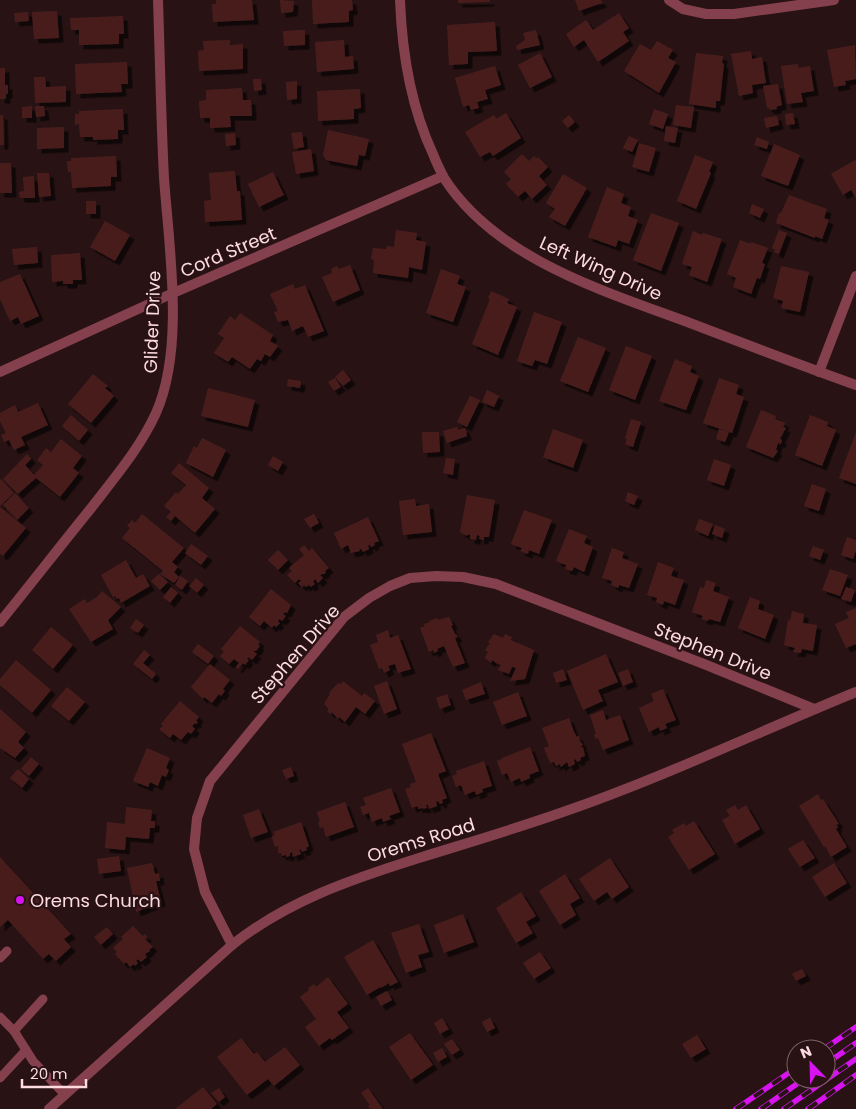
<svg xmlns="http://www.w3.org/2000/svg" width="856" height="1109" viewBox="0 0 856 1109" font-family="Poppins,sans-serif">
<defs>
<filter id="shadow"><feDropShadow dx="4.5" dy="4.5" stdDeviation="0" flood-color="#0009"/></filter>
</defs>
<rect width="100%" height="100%" fill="#281213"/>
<g fill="#481f1f" filter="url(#shadow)">
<path d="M216 0H252L254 20 213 22 212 4H216Z"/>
<path d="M280 0 294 1 293 12 281 13Z"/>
<path d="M312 0H352L353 10 349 11V22L313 24Z"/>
<path d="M458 0H490V2L458 3Z"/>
<path d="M575 0H601L602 3 579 11Z"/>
<path d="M57 11 59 38 34 39 32 12Z"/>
<path d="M28 12 29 21 15 22 14 13Z"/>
<path d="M619 13 629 28 623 32 629 41 598 62 584 40 574 47 566 34 586 20 593 30Z"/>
<path d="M123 16 124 34H119V44L79 45V30H71L70 18Z"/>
<path d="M495 22 497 51 468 52V64L449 65 447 25Z"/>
<path d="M305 30V45L284 46 283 31Z"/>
<path d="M536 30 540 45 517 50 516 46 525 40 523 33Z"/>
<path d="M230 40V45L243 44V69L199 71 198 51 204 50 203 41Z"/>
<path d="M344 40 345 57 353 56 354 69 317 72 315 42Z"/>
<path d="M657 41 673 50 668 58 676 62 659 93 624 71 640 44 651 50Z"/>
<path d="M855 45 856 79 845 81 846 85 834 87 827 50Z"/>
<path d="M751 51 752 59 762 57 766 83 752 85 753 93 739 96 731 54Z"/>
<path d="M540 53 552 77 530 88 518 65Z"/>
<path d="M696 53 723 56 722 63 724 64 720 101H716V108L689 104Z"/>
<path d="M127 62 128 84H121L122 92 76 94 75 64Z"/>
<path d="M798 64 799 68 810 66 814 91 801 93 803 102 787 104 781 66Z"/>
<path d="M495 66 501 85 485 90 488 99 477 102 479 108 471 110 469 105 463 107 455 78Z"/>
<path d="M0 68H5V85H8V94H6V99H0Z"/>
<path d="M34 77H45L46 87 66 86V102L35 103Z"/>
<path d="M253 79H261L262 90 254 91Z"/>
<path d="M297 81V99L287 100 286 82Z"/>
<path d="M778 84 782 105 776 107 777 109 770 110 769 108H767L763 86Z"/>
<path d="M242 88 243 100H251L252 116H230L231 127 210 128V118H200L199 101 206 100V90Z"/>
<path d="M360 89 361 108 354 109V119L318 121 317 91Z"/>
<path d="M676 105 694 107 691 128 673 125Z"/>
<path d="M32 106V118H22V107Z"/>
<path d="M35 106H44L45 116 36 117Z"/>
<path d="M123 109 124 130H118V139L93 140V137H80L79 124 75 125V114H79V111Z"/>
<path d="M654 109 668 114 663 129 649 124Z"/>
<path d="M506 113 521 138 493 156 490 152 480 157 465 132 494 115 496 119Z"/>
<path d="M793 113 795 124 786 125 785 114Z"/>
<path d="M0 115H3L4 145H0Z"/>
<path d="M569 115 575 122 568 128 562 121Z"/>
<path d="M777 116 779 125 766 128 764 118Z"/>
<path d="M666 126 678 128 675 143 664 141Z"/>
<path d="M64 127V148L37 149V128Z"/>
<path d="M328 130 369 139 365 156 359 155 357 166 326 160 323 155Z"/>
<path d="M302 132 304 147 294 149 291 133Z"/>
<path d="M235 133 236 145 226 146 225 134Z"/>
<path d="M629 136 638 140 632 152 623 148Z"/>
<path d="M757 137 769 142 767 149 754 145Z"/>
<path d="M639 143 656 148 649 172 632 167Z"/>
<path d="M774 144 800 155 788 186 761 176Z"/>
<path d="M311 149 314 171 296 174 292 152Z"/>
<path d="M522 154 529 161 534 156 537 159 538 157 548 167 539 176 547 185 532 199 525 191 518 197 506 184 511 179 504 172Z"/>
<path d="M695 155 713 162 709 172 711 173 696 209 677 201Z"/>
<path d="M116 156 117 177H111V186L72 188 71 172H68L67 161H71V158Z"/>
<path d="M855 160 856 161V198L851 190 843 195 831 174Z"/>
<path d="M0 163H11L12 193H0Z"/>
<path d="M235 171 237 191H240L242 220 205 222 204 201 211 200 209 173Z"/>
<path d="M273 172 284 195 259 207 248 184Z"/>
<path d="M37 173H49L51 196 39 197Z"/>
<path d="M563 174 587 188 565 226 549 217 555 209 546 203Z"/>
<path d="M34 176 35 198H20L19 192 24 191 23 177Z"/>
<path d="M607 187 624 194 621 203 631 207 628 216 638 220 629 244 618 240 616 247 588 237Z"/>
<path d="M789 195 827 209 824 218 829 220 822 239 815 236V238L776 223 779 213H781Z"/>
<rect x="86" y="201" width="10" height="13"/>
<path d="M752 204 764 209 760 218 749 213Z"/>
<path d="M651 213 679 223 661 271 633 260Z"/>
<path d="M105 221 130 235 115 261 90 247Z"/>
<path d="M396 230 417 233 416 240 426 242 422 270 409 267 408 278 373 273 374 260 371 259 373 248 386 249 387 246 394 247Z"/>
<path d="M779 230 787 233 779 254 774 252 775 250 772 248Z"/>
<path d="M693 231 702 235 703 233 722 239 707 282 689 275 692 267 682 264Z"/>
<path d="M740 240 751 244V242L768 248 762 263 765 264 760 279 757 278 751 294 733 287 736 278 727 274Z"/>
<path d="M37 247 38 263 14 265 12 249Z"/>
<path d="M80 253 82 280H73V284H63V281L52 282 51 255Z"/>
<path d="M350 265 360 290 333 302 322 277 332 273 331 269 337 266 339 269Z"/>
<path d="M781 266 809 272 800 312 781 308 783 301 773 298Z"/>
<path d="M441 269 460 276 457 284 466 287 453 322 426 313Z"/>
<path d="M20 274 39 316 21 324 18 317 10 321 0 299V282Z"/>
<path d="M293 284 295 289 305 285 324 331 308 337 303 326 292 331 288 320 278 322 274 312 278 311 270 294Z"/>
<path d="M491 291 509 299 507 303 517 307 498 355 472 344 490 299 488 298Z"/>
<path d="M534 312 562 322 547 364 535 360 532 366 517 361Z"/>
<path d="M240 313 273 335 270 341 278 346 270 357 265 354 261 361 257 359 250 369 232 357 228 362 214 353 224 338 218 334 230 316 235 320Z"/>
<path d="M578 337 606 348 588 392 560 381Z"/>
<path d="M626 346 652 356 635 400 609 390Z"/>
<path d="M675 359 692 366 690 372 699 376 686 410 659 401Z"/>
<path d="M343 370 351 380 343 386 335 377Z"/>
<path d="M93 374 108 386 105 388 114 396 91 423 68 404Z"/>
<path d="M335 378 341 387 334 391 328 382Z"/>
<path d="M719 378 739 385 736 394 744 397 732 433 703 423Z"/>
<path d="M288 379 301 381 300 388 287 386Z"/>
<path d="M208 388 255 400 248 427 201 416Z"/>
<path d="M487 390 499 396 494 407 482 402Z"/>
<path d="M470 396 480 400 467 427 457 422Z"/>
<path d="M38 403 48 425 21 437 25 445 14 450 9 440 4 442 1 435 6 433 0 421V413L15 405 18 412Z"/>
<path d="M761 410 776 416 775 419 785 423 783 427 786 428 780 439 782 440 781 444 778 443 776 450 778 451 773 458 746 447Z"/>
<path d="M71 415 88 430 79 441 62 426Z"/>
<path d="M810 415 828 422 827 426 836 430 822 466 795 455Z"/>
<path d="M631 419 641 422 633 447 625 444 627 439 625 438Z"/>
<path d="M457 427 458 430 465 428 467 436 447 443 443 431Z"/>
<path d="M553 429 583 440 573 468 543 457Z"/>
<path d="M719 429 729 432 725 442 716 439Z"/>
<path d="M422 432H439L440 452 423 453Z"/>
<path d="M856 432V484L839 478Z"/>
<path d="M202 438 226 450 213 477 186 463 194 446 197 448Z"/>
<path d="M61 439 82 456 73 468 79 473 60 497 36 478 18 494 3 479 27 454 31 459 25 465 34 475 43 465 37 460 46 448 51 452Z"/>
<path d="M273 456 283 462 278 471 268 465Z"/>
<path d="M446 458 455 459 453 475 443 473Z"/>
<path d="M714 459 731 465 724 486 707 480Z"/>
<path d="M179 463 209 488 202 498 215 509 195 533 175 516 171 521 166 517 171 512 164 506 176 492 178 494 186 485 171 473Z"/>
<path d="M1 479 14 493 0 506V480Z"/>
<path d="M812 484 826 489 819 511 804 506Z"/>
<path d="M628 492 638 496 634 505 625 501Z"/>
<path d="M15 493 29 508 17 520 3 505Z"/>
<path d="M467 495 495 500 489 537H484V540L479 539 480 536 477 535 476 540 470 539V535L468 534 467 536 460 532Z"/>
<path d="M415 499 416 506 429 504 432 532 403 535 399 501Z"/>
<path d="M0 507 26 528 3 556 0 554Z"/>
<path d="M524 510 552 520 539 554 529 550 528 554 520 551 522 548 511 544Z"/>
<path d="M142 514 184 548 172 562 178 567 174 572 179 577 174 583 160 574 163 571 122 538 130 528 127 526 132 520 135 523Z"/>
<path d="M314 514 319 523 310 528 304 519Z"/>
<path d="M368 517 379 541 374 543 375 545 371 547 370 544 368 546 369 549 363 552 361 549H359L360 551 351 553 348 545 341 549 334 533Z"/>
<path d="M699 519 713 524 708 536 695 530Z"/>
<path d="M715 525 725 529 722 538 712 534Z"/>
<path d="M569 529 587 536 584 543 593 547 584 572 574 567 572 571 565 569 566 565 556 561Z"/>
<path d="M847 537 856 540V551L853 559 841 555Z"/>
<path d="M191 544 208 556 201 565 185 553Z"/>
<path d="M304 545 309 551 312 548 329 568 325 571 326 573 320 575 323 578 318 583 315 579 313 582 315 584 311 587 309 585 306 587 304 585 302 587 298 583 301 581 299 579 295 583 287 575 292 571 289 568 304 555 299 549Z"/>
<path d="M813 546 824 550 820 560 809 556Z"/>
<path d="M612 548 624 552 622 558 638 564 629 588 619 585 618 588 611 585 612 581 602 578Z"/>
<path d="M278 550 288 560 278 570 268 560Z"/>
<path d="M126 560 136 578 143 574 150 586 121 603 119 598 117 599 115 596 113 597 101 575Z"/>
<path d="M658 562 674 568 671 576 684 580 675 605 664 601 663 605 656 602 657 598 647 595Z"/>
<path d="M830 569 848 575 840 596 822 590Z"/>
<path d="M159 574 168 582 160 590 151 581Z"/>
<path d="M180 576 188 581 182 590 175 585Z"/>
<path d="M196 578 204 585 197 593 189 586Z"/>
<path d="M706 580 716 583 713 591 729 597 720 622 709 619 708 621 701 619 703 616 692 612 700 587 704 588Z"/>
<path d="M171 587 178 593 170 603 163 597Z"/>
<path d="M846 587 855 590 851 602 841 599Z"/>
<path d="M271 589 291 605 287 613 285 612 283 614 286 616 282 621 279 619 278 622 280 623 276 627 274 625 272 628 264 621 260 626 249 617Z"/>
<path d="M102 591 121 607 108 620 113 629 91 642 69 609 85 599 87 603 97 597Z"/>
<path d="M750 597 760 601 758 609 774 615 765 639 738 628Z"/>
<path d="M856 608V644L846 648 835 624 849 618 846 612Z"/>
<path d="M792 611 804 614 803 623 817 625 813 651 802 649 801 653 793 652 795 648 784 645 788 620 790 621Z"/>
<path d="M449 617 453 625 451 626 455 634H456L458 637 455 638 465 663 453 667 444 646 437 649 438 651 434 653 433 650 429 652 420 628 425 626 424 624 430 622 429 621 437 618 438 620Z"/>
<path d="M136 619 144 625 138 633 130 628Z"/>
<path d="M240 626 260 642 258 645 260 646 256 651H253L257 654 252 660 248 657 247 659 249 660 245 665 243 663 238 669 236 667 239 663 234 659 229 664 220 656 224 652 221 649Z"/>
<path d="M51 627 73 645 53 669 32 650Z"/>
<path d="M388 630 390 638 398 635 411 669 398 673 395 664 388 666 390 670 384 673 382 668 379 669 370 645 378 642 376 635Z"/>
<path d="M494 634 503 638 505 634 512 637 511 640 534 650 525 679 510 681 516 668 512 667 509 674 498 670 501 664 499 665 492 660 491 663 485 658 488 652 485 650 490 643 488 642Z"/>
<path d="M198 644 214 656 208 664 192 652Z"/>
<path d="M144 650 150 655 143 663 156 674 152 679 133 664Z"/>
<path d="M606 654 618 682 598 690 603 701 583 710 567 671Z"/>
<path d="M16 660 51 690 32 713 0 685V679Z"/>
<path d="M210 664 230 680 223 689 225 691 221 696 219 694 212 703 204 697 203 699 191 687Z"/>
<path d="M563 669 567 680 556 683 553 673Z"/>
<path d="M628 669 633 682 623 686 618 673Z"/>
<path d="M343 681 362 696 364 693 375 701 365 714 356 707 345 722 339 717 338 719 332 712 331 714 327 711 329 709 324 704 330 694 329 693 338 683 341 684Z"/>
<path d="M387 681 397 709 384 714 374 686Z"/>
<path d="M481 682 485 694 466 700 462 690Z"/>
<path d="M67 687 85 702 69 721 51 706Z"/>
<path d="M663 689 676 720 665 724 667 728 660 731 659 727 649 732 639 708 654 701 651 694Z"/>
<path d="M518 692 527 716 502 725 493 702Z"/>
<path d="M447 694 451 705 440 709 436 698Z"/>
<path d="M180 701 199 717 196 721 198 722 196 724 195 723 192 726 195 729 191 734 188 732 181 740 173 734 170 738 159 729 163 726 161 724Z"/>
<path d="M0 709 26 732 18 742 24 748 15 758 0 748Z"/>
<path d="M603 710 606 720 620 715 629 740 603 750 598 738 596 739 594 735 596 734 590 715Z"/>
<path d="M569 718 574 732 577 737 579 736 580 742H581L583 745 580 747H583L585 756 580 758 581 760 577 762 576 759 574 760 575 764 569 767 567 762 561 767 560 764 556 766 554 762 550 763 544 748 549 746 542 728Z"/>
<path d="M431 733 446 771 438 774 447 798 442 800 443 803 440 804 438 801 436 802 437 806 429 809 428 805H426L427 808 423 809V808L418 809V806L412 808 405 789 411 787 410 784 416 782 402 744Z"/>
<path d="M530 747 539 771 529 775 530 778 521 782 520 778 511 782 507 773 502 775 497 761 502 759V758Z"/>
<path d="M147 748 170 758 166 768 169 770 166 777 162 775 158 786 150 782 148 787 133 781Z"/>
<path d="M31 757 39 764 29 776 21 769Z"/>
<path d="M484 761 492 786 482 789 483 792 476 795 475 791 465 795 461 785 456 787 452 776 457 774 456 771Z"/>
<path d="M291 767 294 776 286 779 282 770Z"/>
<path d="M18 769 29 779 22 788 10 778Z"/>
<path d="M391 788 400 812 389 816 391 819 383 822 382 818 372 822 369 813 363 815 360 807 366 805 363 798Z"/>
<path d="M818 794 821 800 823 799 839 824 836 825 838 827 836 829 847 847 831 857 825 846 824 847 799 806Z"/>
<path d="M345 802 354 827 326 837 323 827 320 828 318 822 320 821 317 812Z"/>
<path d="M735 805 738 810 746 805 760 829 735 844 722 820 730 816 726 810Z"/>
<path d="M126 807 152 810 151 821H155V828H150L149 839 126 837 125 850 105 848 107 822 125 824Z"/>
<path d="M259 809 268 832 251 838 243 815Z"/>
<path d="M694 821 715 854 689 870 668 837 674 833 672 830 684 823 686 826Z"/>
<path d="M301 822 309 846 306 848 307 850 302 852 301 849 299 850 301 854 293 857 292 852 290 853V856L286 857V855L282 856 281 853H278V846L275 847 273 841 272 836 275 835 273 832Z"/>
<path d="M803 840 815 858 800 867 788 849Z"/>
<path d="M119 856 121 871 99 874 97 859Z"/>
<path d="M0 857 71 934 64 939 71 947 56 961 49 954 43 959 8 920 0 927Z"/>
<path d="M610 858 629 887 612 899 607 892 594 901 579 879Z"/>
<path d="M152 863 155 874 159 873 160 881H156L161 902 136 912 127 868Z"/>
<path d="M834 863 847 883 825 897 812 877Z"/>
<path d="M565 874 580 898 570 904 576 915 560 925 539 891Z"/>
<path d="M521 892 536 916 526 922 533 933 516 943 496 908Z"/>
<path d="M463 914 474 942 444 953 434 925Z"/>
<path d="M419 924 429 952 418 955 422 967 406 973 391 933Z"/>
<path d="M133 926 143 936 145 934 147 937 145 939 153 947 149 950 150 951 145 954 147 957 141 962 138 959 136 961 138 963 135 966 134 964 130 967 126 962 124 964 115 954 117 952 113 948 123 939 121 937Z"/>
<path d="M107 927 113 934 101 945 94 937Z"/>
<path d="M373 940 398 982 390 986 389 983 381 988 380 987 367 995 344 957Z"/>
<path d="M540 952 551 968 534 979 523 963Z"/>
<path d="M802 969 806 976 796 981 792 974Z"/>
<path d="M328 977 348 1004 337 1012 349 1028 332 1040 330 1038 319 1046 305 1027 316 1019 300 997 309 990 308 988 314 984 316 987Z"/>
<path d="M387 991 392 1000 381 1006 376 997Z"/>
<path d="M442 1018 449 1029 440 1034 434 1023Z"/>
<path d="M490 1018 495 1028 487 1032 482 1022Z"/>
<path d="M410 1033 433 1065 411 1080 389 1047Z"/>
<path d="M697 1035 706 1049 691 1058 682 1044Z"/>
<path d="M241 1038 254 1054 257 1052 265 1062 285 1047 300 1065 274 1086 268 1079 247 1095 217 1057Z"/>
<path d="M452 1039 460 1050 452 1055 444 1044Z"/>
<path d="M442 1048 447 1057 438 1062 433 1053Z"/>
<path d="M203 1087 217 1104 211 1109H175Z"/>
<path d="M219 1088 225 1097 219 1102 211 1093Z"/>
<path d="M368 1088 383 1109H370L368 1106 370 1105 361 1093Z"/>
</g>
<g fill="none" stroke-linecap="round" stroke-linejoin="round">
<g stroke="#84404c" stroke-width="9">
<path d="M0 958 7 951"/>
<path d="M0 1017 14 1031 33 1061 65 1095"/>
<path d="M14 1031 43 999"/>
<path d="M0 1078 26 1050"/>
</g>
<g stroke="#84404c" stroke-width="10">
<path d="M400 0C402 53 410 105 433 154 436 162 440 170 444 178 496 259 604 291 690 323 745 344 800 365 856 385"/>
<path d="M669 0 683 9 706 14H734L834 0"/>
<path d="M0 372 171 294 443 176"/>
<path d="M819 372 856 276"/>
<path d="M0 622C31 584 61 545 92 507 115 477 140 448 156 413 185 348 169 248 164 178 161 119 160 59 158 0"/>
<path d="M232 945 205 892 194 849 197 818 210 781 344 617 369 598 390 586 410 578 436 576 463 577 496 584 704 664 814 709"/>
<path d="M49 1109 232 945C287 901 352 879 419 858 467 843 515 829 563 812 662 778 758 732 856 692"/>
</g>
<g stroke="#d713f0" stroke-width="5.5">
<g id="rail">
<path d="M824 1049 856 1027"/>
<path d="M826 1064 856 1043"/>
<path d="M736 1109 796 1068"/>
<path d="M761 1109 804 1079"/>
<path d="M784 1109 856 1059"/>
<path d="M808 1109 856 1075"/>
</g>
</g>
<use href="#rail" stroke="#281213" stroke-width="4" stroke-dasharray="11" stroke-linecap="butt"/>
</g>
<circle fill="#d713f0" stroke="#281213" stroke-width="2" cx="20" cy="900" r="5"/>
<g text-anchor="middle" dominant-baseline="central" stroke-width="4.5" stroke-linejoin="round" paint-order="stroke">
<g font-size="18" fill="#fddbde" stroke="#281213">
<text transform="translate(228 252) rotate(-23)">Cord Street</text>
<text transform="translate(601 268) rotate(24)">Left Wing Drive</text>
<text transform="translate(152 322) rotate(-88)">Glider Drive</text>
<text transform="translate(713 651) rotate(22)">Stephen Drive</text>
<text transform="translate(295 654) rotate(-49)">Stephen Drive</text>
<text transform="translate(421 840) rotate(-17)">Orems Road</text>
</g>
<g font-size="18" fill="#fddbde" stroke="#281213" text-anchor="start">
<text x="30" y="900">Orems Church</text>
</g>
</g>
<g transform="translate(811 1064) rotate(337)"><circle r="24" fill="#281213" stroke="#7d6264"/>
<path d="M0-4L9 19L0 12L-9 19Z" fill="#d713f0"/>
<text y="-8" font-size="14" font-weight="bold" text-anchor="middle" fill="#fddbde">N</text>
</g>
<path d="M22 1079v8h64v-8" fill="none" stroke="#fddbde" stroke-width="2.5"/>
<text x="30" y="1079" font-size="15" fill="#fddbde" stroke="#281213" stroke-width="4" paint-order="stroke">20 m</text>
</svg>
